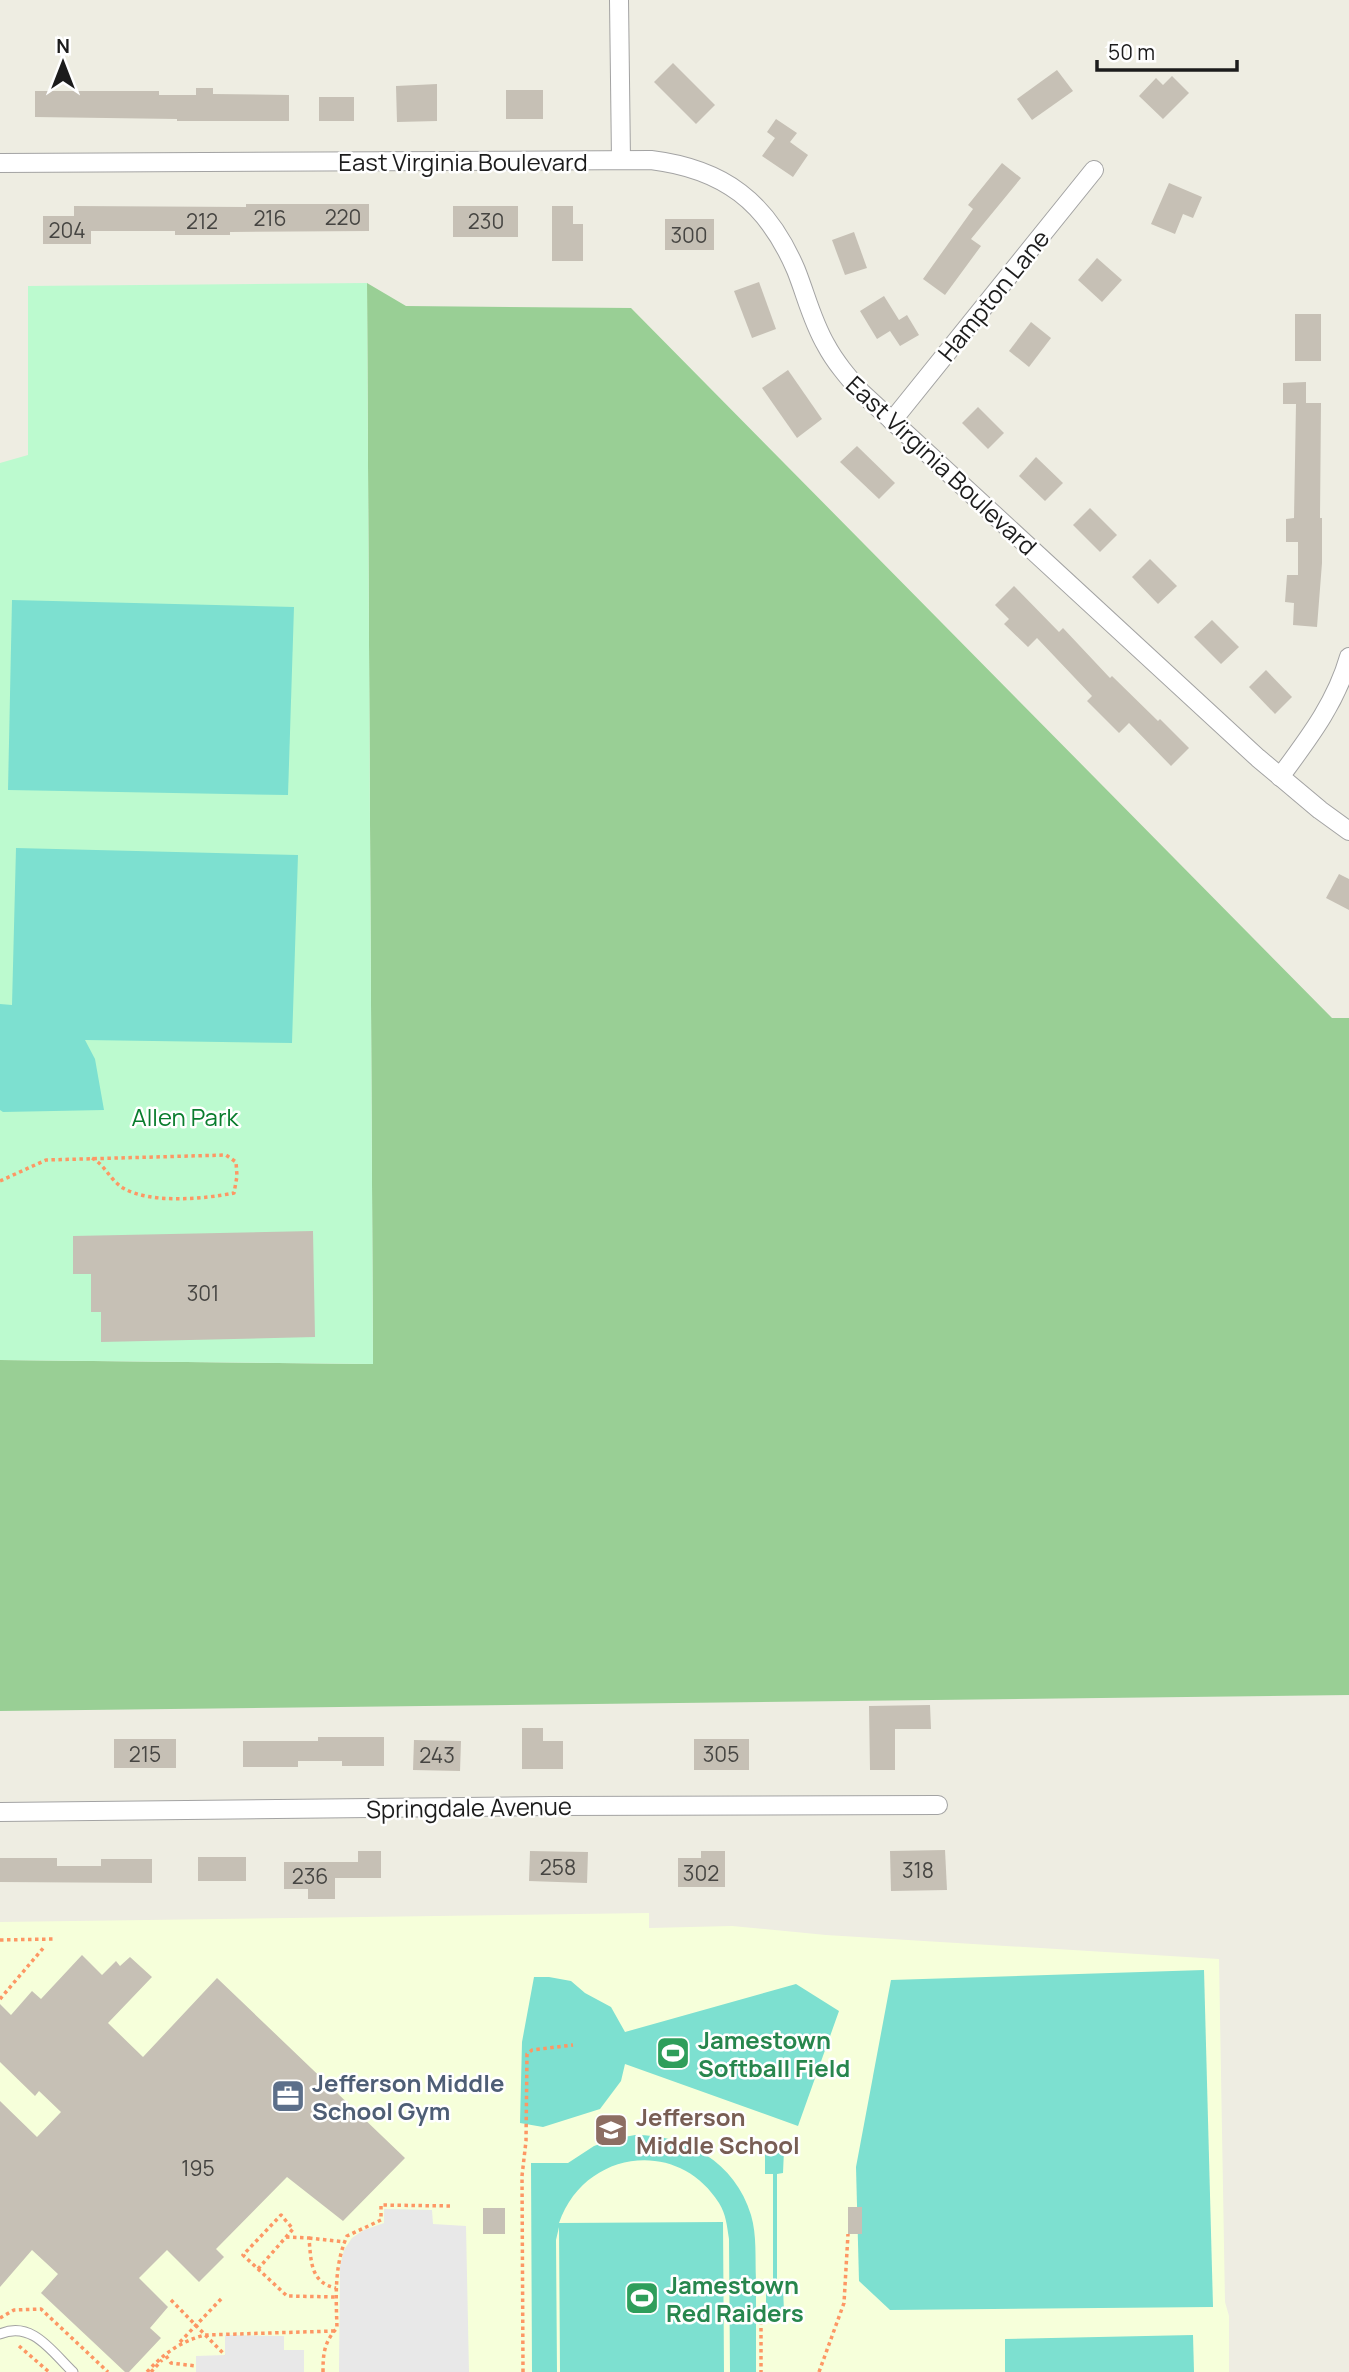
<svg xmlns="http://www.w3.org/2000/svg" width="1349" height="2372" viewBox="0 0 1349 2372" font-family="Manrope,sans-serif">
<rect width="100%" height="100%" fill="#eeede2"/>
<path fill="#f6ffda" d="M649 1913V1928L732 1926 826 1935 1219 1959 1225 2302 1229 2316V2372H0V1922Z"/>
<path fill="#99cf95" d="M367 283 406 306 631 308 1332 1018H1349V1695L0 1711V1360L373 1364Z"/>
<path fill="#bcfacf" d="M367 283 373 1364 0 1360V463L28 455V286Z"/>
<g fill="#7de0d0">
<path d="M12 600 294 607 288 795 8 790Z"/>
<path d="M16 848 298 855 292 1043 85 1040 95 1059 104 1110 3 1112 0 1110V1004L12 1005Z"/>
<path d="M1204 1970 1213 2307 890 2310 859 2281 856 2167 891 1980Z"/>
<path d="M534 1977H549L571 1981 585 1993 611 2007 625 2032 796 1984 839 2011 798 2126 625 2064 621 2081 600 2109 543 2127 520 2123 522 2042Z"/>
<path d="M635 2135C687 2135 735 2162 751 2215 757 2235 755 2258 756 2280 756 2310 756 2341 756 2372H730L729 2239C727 2226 726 2214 719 2203 678 2137 584 2150 559 2223L723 2222 724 2372H560L559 2227 556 2240 557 2372H532L531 2163H568L594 2146 614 2139Z"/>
<path d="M765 2150H784L783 2173 777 2174V2288H783L784 2311H766V2288L773 2287V2174H765Z"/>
<path d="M1193 2335 1194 2372H1005V2339Z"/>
</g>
<g fill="#e8e8e8">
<path d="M384 2209 432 2210 433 2224 466 2226 469 2372H339L340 2266 344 2250 352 2238 364 2230 384 2223Z"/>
<path d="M225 2335 284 2336V2350H304V2372H196V2356L225 2355Z"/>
</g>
<g fill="#c6c0b5">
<path d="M673 63 715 105 696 124 654 82Z"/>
<path d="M1057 70 1073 91 1032 120 1017 99Z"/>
<path d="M1172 76 1189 93 1163 119 1139 96 1156 78 1163 85Z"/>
<path d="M437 84V121L397 122 396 86Z"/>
<path d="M196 88H213V94L289 95V121H177V119L35 117V91H159V95H196Z"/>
<rect x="506" y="90" width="37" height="29"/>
<rect x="319" y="97" width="35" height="24"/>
<path d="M776 119 797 133 790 142 808 155 793 177 762 156 775 138 767 132Z"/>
<path d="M1002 163 1021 178 971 239 981 246 945 295 923 279 973 209 968 205Z"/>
<path d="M1169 183 1202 197 1193 218 1183 214 1175 234 1151 224Z"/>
<path d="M246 204H369V231L230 232V235H175V231H91V244H43V216H74V206L246 207Z"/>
<rect x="453" y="206" width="65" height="31"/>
<path d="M552 206H573V224H583V261H552Z"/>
<rect x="665" y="219" width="49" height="31"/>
<path d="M854 232 867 268 845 275 832 240Z"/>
<path d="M1097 258 1122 280 1102 302 1078 280Z"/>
<path d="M759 282 776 329 752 338 734 291Z"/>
<path d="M884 296 899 320 907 315 919 335 900 346 890 331 877 339 860 311Z"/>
<rect x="1295" y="314" width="26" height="47"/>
<path d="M1031 322 1051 338 1029 367 1009 351Z"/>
<path d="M788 370 822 419 797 438 762 388Z"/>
<path d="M1306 382V403H1321L1320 518H1322V563L1317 627 1293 625 1294 603 1285 602 1287 575H1298V542H1286V519L1294 518 1296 404H1283V383Z"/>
<path d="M978 407 1004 433 988 449 962 423Z"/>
<path d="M857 446 895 483 879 499 840 462Z"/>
<path d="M1036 457 1063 483 1045 501 1019 476Z"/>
<path d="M1090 508 1117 535 1100 552 1073 525Z"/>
<path d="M1150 559 1177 586 1158 604 1132 577Z"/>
<path d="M1014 586 1059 632 1063 628 1110 678 1112 676 1158 721 1160 719 1189 748 1171 766 1129 723 1119 733 1087 701 1092 696 1037 638 1028 647 1004 624 1009 619 995 605Z"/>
<path d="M1212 620 1239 647 1221 664 1194 637Z"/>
<path d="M1266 670 1292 697 1275 714 1249 687Z"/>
<path d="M1339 874 1349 879V910L1326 898Z"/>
<path d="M313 1231 315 1337 101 1342V1312H91V1274H73V1236Z"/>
<path d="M930 1705 931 1729H895V1770H870L869 1706Z"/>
<path d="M522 1728H543V1741H563V1769H522Z"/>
<path d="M318 1737H384V1766H342V1761H298V1767H243V1741H318Z"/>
<rect x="114" y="1739" width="62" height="29"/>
<rect x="694" y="1739" width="55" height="31"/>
<path d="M414 1740 461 1741 460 1771 413 1770Z"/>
<path d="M945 1850 947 1890 891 1891 890 1851Z"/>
<path d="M358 1851H381V1878H335V1899H308V1889H284V1862H358Z"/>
<path d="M530 1851 588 1852 587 1883 529 1881Z"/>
<path d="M701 1851H725V1887H678V1858H701Z"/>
<rect x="198" y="1857" width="48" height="24"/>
<path d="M0 1858H57V1866H101V1859H152V1883L0 1882Z"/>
<path d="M82 1955 102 1975 116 1961 120 1966 130 1957 152 1977 108 2023 143 2057 217 1978 405 2158 343 2221 287 2177 216 2249 224 2257 199 2282 167 2250 139 2278 168 2307 150 2328 161 2338 129 2372H125L41 2293 58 2274 32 2250 0 2287V2101L37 2137 61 2112 39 2091 35 2096 0 2062V2004L11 2015 32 1991 41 1999Z"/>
<rect x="848" y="2207" width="14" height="27"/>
<rect x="483" y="2208" width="22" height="26"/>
</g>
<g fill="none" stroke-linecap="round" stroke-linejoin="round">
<g stroke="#a3a3a3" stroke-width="11">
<path id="service" d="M0 2334C32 2320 52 2352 73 2372"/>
</g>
<g stroke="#a3a3a3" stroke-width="20">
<g id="minor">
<path d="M619 0 621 160"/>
<path d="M0 163 651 160C724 169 767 202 796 270 806 295 812 321 826 345 835 362 848 377 861 392L1258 758 1320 810 1349 831"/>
<path d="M892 421 1094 170"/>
<path d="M1280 777C1308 739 1336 703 1349 657"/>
<path d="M0 1812 551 1806 938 1805"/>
</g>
</g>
<g stroke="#fd9764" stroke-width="3.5" stroke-dasharray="3.5 3.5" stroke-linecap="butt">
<path d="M0 1181 46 1160 226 1155 236 1162 237 1176 234 1193C204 1199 150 1204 123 1188 109 1179 106 1166 92 1158"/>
<path d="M0 1940 54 1939"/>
<path d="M0 1999 45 1946"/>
<path d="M286 2237 309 2238C311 2260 310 2283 336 2288"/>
<path d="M309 2238 345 2242"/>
<path d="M258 2269 293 2229 281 2215 243 2255 287 2296 336 2297"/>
<path d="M171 2300 225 2355"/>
<path d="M0 2318 14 2310 41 2309 108 2372"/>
<path d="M761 2321V2372"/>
<path d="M180 2342 222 2298"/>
<path d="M19 2346 49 2372"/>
<path d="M166 2356 171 2363 196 2366"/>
<path d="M147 2372C163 2354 181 2341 205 2335L334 2331"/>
<path d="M151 2372 162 2360"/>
<path d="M323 2372C323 2354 324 2342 337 2328 336 2296 334 2266 347 2236L381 2220V2205L452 2206"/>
<path d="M523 2372 522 2176 526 2141 527 2054 532 2050 573 2045"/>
<path d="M819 2372 844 2303 848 2234"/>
</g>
<use href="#service" stroke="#fff" stroke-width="9"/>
<use href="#minor" stroke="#fff" stroke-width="18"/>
</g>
<defs>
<g id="stadium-square" transform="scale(1.75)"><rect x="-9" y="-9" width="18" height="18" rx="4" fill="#2e9e5b" stroke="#fff"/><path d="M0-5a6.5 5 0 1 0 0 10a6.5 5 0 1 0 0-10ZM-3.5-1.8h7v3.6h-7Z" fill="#fff"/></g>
<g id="office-square" transform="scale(1.75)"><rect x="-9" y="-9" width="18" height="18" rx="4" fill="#5c6f8a" stroke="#fff"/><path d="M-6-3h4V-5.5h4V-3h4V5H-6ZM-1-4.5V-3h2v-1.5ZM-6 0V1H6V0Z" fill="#fff"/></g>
<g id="school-square" transform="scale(1.75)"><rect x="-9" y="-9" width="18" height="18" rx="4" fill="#8d6e63" stroke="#fff"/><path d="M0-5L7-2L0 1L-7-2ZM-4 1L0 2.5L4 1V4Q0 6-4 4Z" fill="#fff"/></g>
</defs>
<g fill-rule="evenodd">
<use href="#stadium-square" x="673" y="2053"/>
<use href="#office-square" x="288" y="2096"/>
<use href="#school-square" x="611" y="2130"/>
<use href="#stadium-square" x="642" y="2298"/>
</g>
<g text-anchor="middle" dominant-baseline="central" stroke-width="5" stroke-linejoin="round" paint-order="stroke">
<g font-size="21" fill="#464542">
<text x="343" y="217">220</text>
<text x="270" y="218">216</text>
<text x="202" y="221">212</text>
<text x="486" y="221">230</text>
<text x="67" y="230">204</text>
<text x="689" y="235">300</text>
<text x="203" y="1293">301</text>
<text x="145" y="1754">215</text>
<text x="721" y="1754">305</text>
<text x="437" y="1755">243</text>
<text x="558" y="1867">258</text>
<text x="918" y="1870">318</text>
<text x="701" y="1873">302</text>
<text x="310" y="1876">236</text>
<text x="198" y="2168">195</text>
</g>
<g font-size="24" fill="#1c1c1c" stroke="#fff">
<text x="463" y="161">East Virginia Boulevard</text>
<text transform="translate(993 295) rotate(-51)">Hampton Lane</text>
<text transform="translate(942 465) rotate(43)">East Virginia Boulevard</text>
<text transform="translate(469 1807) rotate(-1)">Springdale Avenue</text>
</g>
<g font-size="24" fill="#097c2d" stroke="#fff">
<text x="185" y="1116">Allen Park</text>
</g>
<g font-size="24" font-weight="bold" fill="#27864d" stroke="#fff" text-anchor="start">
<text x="698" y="2039">Jamestown<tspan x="698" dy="28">Softball Field</tspan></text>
<text x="666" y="2284">Jamestown<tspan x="666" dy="28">Red Raiders</tspan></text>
</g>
<g font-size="24" font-weight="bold" fill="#4e5e75" stroke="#fff" text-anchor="start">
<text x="312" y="2082">Jefferson Middle<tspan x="312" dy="28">School Gym</tspan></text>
</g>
<g font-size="24" font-weight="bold" fill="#785e54" stroke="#fff" text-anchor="start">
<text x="636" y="2116">Jefferson<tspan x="636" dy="28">Middle School</tspan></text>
</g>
</g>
<g transform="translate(63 63)" stroke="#ffffff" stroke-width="5" paint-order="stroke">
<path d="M0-5L12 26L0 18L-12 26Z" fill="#1c1c1c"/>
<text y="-10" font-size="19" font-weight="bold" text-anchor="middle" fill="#1c1c1c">N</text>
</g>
<path d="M1097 60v10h140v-10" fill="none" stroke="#1c1c1c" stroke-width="3.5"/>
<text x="1108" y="60" font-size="21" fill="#1c1c1c" stroke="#ffffff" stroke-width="5" paint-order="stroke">50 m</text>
</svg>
